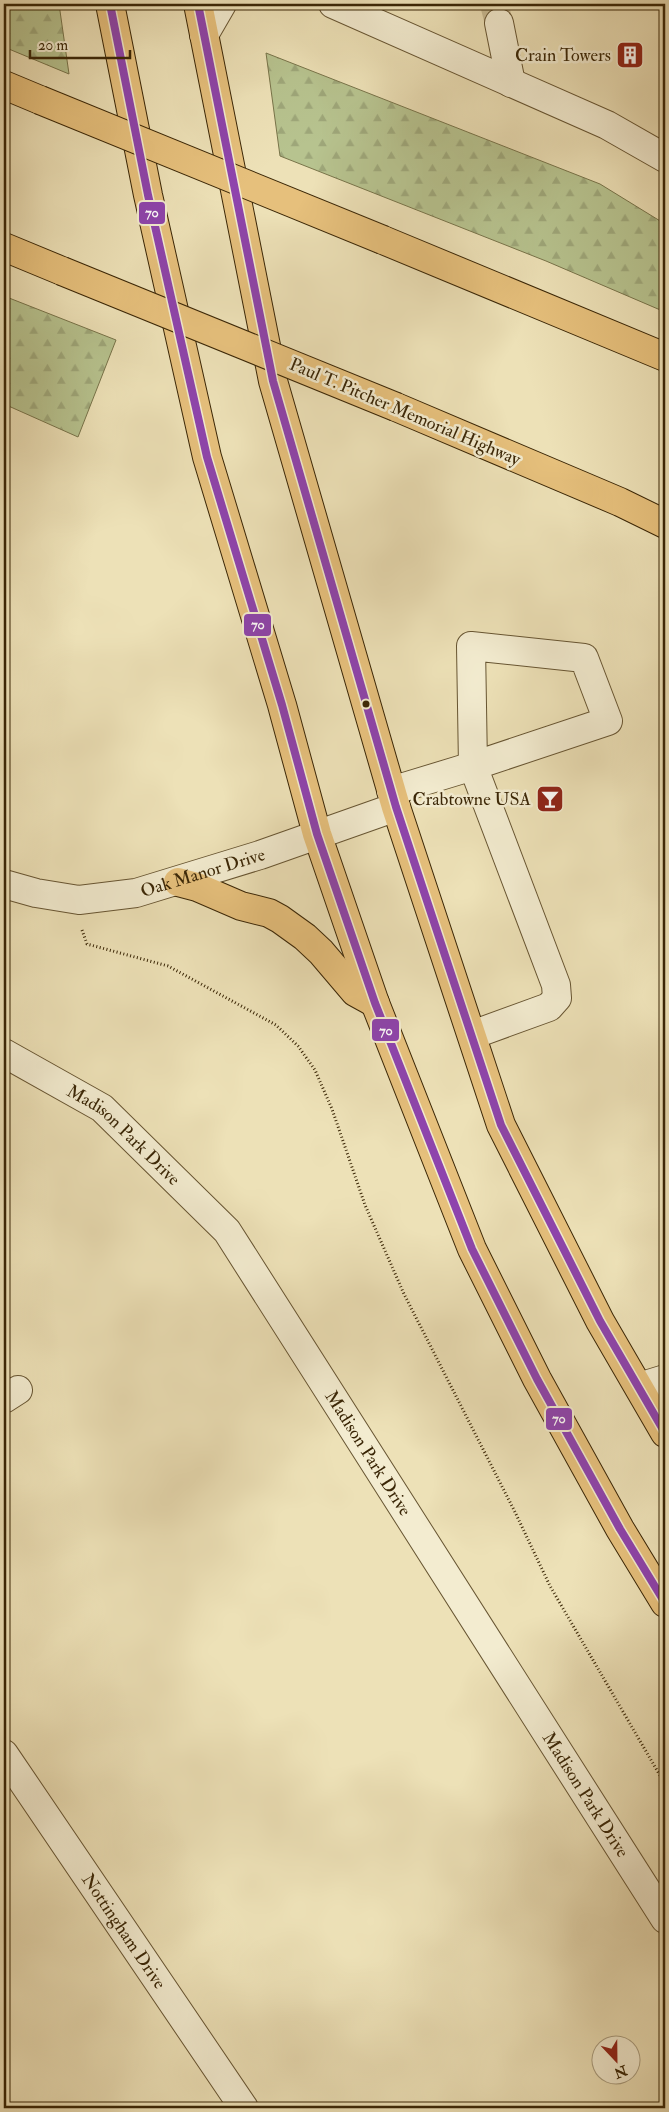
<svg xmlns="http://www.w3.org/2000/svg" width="669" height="2112" viewBox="0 0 669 2112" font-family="'IM FELL Double Pica',serif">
<defs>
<pattern id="forest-firs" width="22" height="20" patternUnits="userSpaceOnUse" patternTransform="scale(1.25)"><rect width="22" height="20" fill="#b7c38f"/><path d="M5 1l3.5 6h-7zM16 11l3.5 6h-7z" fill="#9ea77a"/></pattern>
</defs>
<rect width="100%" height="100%" fill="#ede1b7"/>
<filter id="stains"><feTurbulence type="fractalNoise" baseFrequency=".004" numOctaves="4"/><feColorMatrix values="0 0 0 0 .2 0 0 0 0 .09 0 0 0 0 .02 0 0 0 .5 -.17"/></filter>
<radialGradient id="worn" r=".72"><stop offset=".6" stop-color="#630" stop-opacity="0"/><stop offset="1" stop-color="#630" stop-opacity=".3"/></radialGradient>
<g fill="url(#forest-firs)" stroke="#78744a">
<path d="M4 4H59L69 74 4 47Z"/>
<path d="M266 53 600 184 665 224V312L546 261 280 156Z"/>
<path d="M4 296 116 340 78 437 4 404Z"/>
</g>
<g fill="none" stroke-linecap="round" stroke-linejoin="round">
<path stroke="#c9bc94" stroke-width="28" stroke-dasharray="28 14" stroke-linecap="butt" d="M494 4 499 23"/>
<g stroke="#675532" stroke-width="30">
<g id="minor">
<path d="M333 4 607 125 665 158"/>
<path d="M499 23 511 83"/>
<path d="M204 35 222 4"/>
<path d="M471 646 584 658 608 721 473 766Z"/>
<path d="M391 791 473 766 556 985 557 998 549 1007 472 1035"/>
<path id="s1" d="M4 884 36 893 79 900 136 893 260 855 396 807"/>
<path id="s2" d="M4 1053 102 1108 227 1231 665 1919"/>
<path d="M639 1387 665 1379"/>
<path d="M4 1399 18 1390"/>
<path id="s3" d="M4 1754 244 2108"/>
</g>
</g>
<g stroke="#3a2606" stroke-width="30">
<g id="major">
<path d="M110 4 148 195 207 457 282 705 317 834 375 1003 472 1249 537 1379 620 1529 665 1603"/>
<path d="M198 4 273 381 396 807 501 1125 600 1321 665 1433"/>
<path d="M178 882 197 887 241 906 269 913 280 919 305 937 321 952 355 992 375 1003"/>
</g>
</g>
<g stroke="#3a2606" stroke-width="30">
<g id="highway">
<path d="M4 85 40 100"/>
<path d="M383 240 665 357"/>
<path d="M4 247 62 271"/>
<path d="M396 407 620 502 665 524"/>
</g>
</g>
<path stroke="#3a2606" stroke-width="3" stroke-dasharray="1 2.5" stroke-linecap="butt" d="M82 930 87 944 168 966 276 1025 298 1046 315 1070 332 1109 365 1205 404 1294 515 1512 550 1586 665 1784"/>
<use href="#minor" stroke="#f3ecd0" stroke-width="28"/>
<use href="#major" stroke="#e6c07c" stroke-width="28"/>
<use href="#highway" stroke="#e6c07c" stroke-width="28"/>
<g stroke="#3a2606" stroke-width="30" stroke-linecap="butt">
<g id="highway-bridge">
<path d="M40 100 383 240"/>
<path d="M62 271 396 407"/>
</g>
</g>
<use href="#highway-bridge" stroke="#e6c07c" stroke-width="28"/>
<g stroke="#f3ecd0" stroke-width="11">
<g id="bus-1">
<path d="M110 4 148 195 207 457 282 705 317 834 375 1003 472 1249 537 1379 620 1529 665 1603"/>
<path d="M198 4 273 381 396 807 501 1125 600 1321 665 1433"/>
</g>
</g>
<use href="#bus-1" stroke="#8e44ad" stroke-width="8"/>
</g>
<defs>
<g id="building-square" transform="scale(1.4375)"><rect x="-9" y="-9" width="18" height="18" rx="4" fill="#8f2418" stroke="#f3ecd0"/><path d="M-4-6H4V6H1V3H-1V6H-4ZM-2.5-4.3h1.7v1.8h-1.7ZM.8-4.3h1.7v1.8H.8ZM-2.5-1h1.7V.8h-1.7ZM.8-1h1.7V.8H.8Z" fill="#fff"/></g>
<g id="bar-square" transform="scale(1.4375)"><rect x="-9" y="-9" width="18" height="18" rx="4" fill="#8f2418" stroke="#f3ecd0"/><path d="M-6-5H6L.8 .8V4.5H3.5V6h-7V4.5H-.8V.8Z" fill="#fff"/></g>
</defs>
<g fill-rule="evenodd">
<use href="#building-square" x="630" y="55"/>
<use href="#bar-square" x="550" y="799"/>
</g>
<circle fill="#3a2606" stroke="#f3ecd0" stroke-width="2" cx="366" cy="704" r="4.5"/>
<g text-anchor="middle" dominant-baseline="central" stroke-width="5" stroke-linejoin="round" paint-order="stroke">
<g font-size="18" fill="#3a2606" stroke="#f3ecd0" text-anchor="end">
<text x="611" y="55">Crain Towers</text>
<text x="531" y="799">Crabtowne USA</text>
</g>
<g font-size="18" fill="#3a2606" stroke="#f3ecd0">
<text transform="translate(405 412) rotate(23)">Paul T. Pitcher Memorial Highway</text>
<text stroke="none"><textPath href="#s1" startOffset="204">Oak Manor Drive</textPath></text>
<text stroke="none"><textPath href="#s2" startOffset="146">Madison Park Drive</textPath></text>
<text stroke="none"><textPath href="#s2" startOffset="551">Madison Park Drive</textPath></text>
<text stroke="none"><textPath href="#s2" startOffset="956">Madison Park Drive</textPath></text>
<text stroke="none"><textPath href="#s3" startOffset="214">Nottingham Drive</textPath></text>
</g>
</g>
<g stroke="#f3ecd0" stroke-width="2">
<rect x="138" y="201" width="28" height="24" rx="5" fill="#8e44ad"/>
<rect x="243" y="613" width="29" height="24" rx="5" fill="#8e44ad"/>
<rect x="371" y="1018" width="29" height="24" rx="5" fill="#8e44ad"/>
<rect x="545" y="1407" width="28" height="24" rx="5" fill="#8e44ad"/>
</g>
<g font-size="14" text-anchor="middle" font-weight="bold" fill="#fff">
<text x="152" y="217">70</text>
<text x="258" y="629">70</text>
<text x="386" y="1035">70</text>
<text x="559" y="1423">70</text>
</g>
<rect width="669" height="2112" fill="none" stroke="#ede1b7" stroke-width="20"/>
<rect x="5" y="5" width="659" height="2102" fill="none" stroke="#3a2606" stroke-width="2.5"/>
<rect x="10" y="10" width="649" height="2092" fill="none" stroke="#3a2606"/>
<g transform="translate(616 2060) rotate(158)"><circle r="24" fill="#f3ecd0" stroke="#a99d7f"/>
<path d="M0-4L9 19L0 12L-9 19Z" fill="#8f2418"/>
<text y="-8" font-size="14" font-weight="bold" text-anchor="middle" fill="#3a2606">N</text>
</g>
<path d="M30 50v8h100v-8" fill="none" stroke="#3a2606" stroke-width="2.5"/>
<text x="38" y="50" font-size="15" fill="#3a2606" stroke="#f3ecd0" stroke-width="4" paint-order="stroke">20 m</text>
<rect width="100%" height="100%" filter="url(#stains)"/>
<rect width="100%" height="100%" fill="url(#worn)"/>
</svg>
